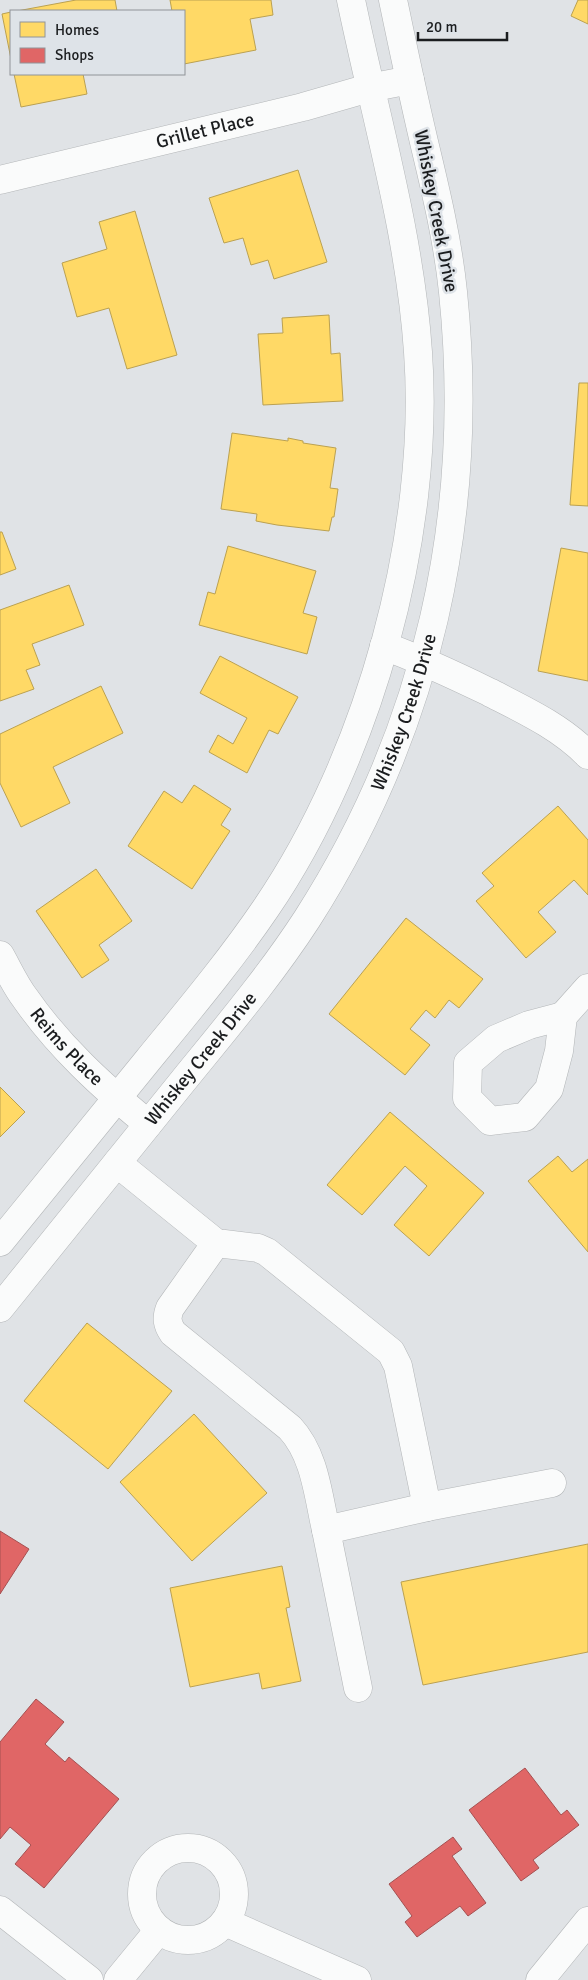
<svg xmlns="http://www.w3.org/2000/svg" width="588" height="1980" viewBox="0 0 588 1980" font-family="Signika,sans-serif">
<rect width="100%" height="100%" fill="#e0e3e6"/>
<g fill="#ffd966" stroke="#bba151">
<path d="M76 0H115L117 11H17Z"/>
<path d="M170 0H271L273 15 250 19 256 50 184 64V11H172Z"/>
<path d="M578 0H588V24L571 16Z"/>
<path d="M11 12V59L2 14Z"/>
<path d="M14 74H83L87 94 21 107Z"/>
<path d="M298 170 327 262 274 279 268 260 251 265 243 238 224 243 209 198Z"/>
<path d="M135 211 177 355 127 369 109 308 77 317 62 263 107 249 99 222Z"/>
<path d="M329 315 331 354 340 353 343 401 263 405 258 334 283 333 282 318Z"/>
<path d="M579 383H588V506L570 505Z"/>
<path d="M232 433 288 441V438L303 441V443L336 448 330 488 338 489 334 517H332L329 531 277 525 256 521 257 514 221 509Z"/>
<path d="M0 532H2L16 569 0 575Z"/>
<path d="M228 546 316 571 303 613 317 617 307 654 199 625 208 592 215 594Z"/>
<path d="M561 548 588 553V681L538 671Z"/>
<path d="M69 585 84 625 32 644 40 665 26 670 34 689 0 701V610Z"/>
<path d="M220 656 298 697 278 734 269 730 247 773 209 752 218 735 233 744 247 718 200 693Z"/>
<path d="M101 686 123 733 53 767 70 803 21 827 0 783V734Z"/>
<path d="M194 785 231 809 221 825 230 831 192 889 128 846 164 791 182 803Z"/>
<path d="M558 806 588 840V895L574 880 538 912 556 932 526 958 476 901 494 886 482 873Z"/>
<path d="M96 869 132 921 99 945 109 960 82 978 36 911Z"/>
<path d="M406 918 483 979 459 1008 449 1000 435 1018 426 1010 410 1029 430 1045 405 1075 329 1014Z"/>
<path d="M0 1087 25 1112 0 1137Z"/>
<path d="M390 1112 484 1193 429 1256 394 1225 427 1186 405 1166 362 1215 327 1185Z"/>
<path d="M558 1156 572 1172 588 1159V1252L528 1181Z"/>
<path d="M87 1323 172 1391 108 1469 24 1401Z"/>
<path d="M194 1414 267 1493 192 1561 120 1482Z"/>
<path d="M588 1544V1652L423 1685 401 1582Z"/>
<path d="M282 1566 290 1607 286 1608 301 1681 262 1689 259 1673 190 1687 170 1588Z"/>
</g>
<g fill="#e06666" stroke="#a55051">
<path d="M0 1531 29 1549 0 1594Z"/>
<path d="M36 1699 64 1722 45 1744 65 1762 69 1757 119 1799 44 1888 15 1864 31 1845 10 1827 0 1839V1742Z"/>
<path d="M525 1768 561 1815 567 1810 579 1825 533 1860 539 1868 521 1881 469 1810Z"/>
<path d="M453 1837 462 1849 452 1856 486 1903 468 1916 460 1906 417 1937 405 1922 412 1916 389 1884Z"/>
</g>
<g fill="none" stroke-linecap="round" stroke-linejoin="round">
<g stroke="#b3b6b8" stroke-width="29">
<g id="minor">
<path id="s1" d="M0 180 303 107 369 88 410 80"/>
<path d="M384 646C420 659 454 675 489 692 524 710 561 727 588 755"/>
<path id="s2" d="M0 955C8 969 15 985 25 998 59 1047 102 1086 148 1124"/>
<path d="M563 1016 559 1051 549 1089 525 1117 490 1121 467 1098 468 1063 496 1039 529 1025Z"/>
<path d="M563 1016 588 988"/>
<path d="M117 1163 216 1243 258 1248 267 1252 391 1352 398 1366 427 1507 552 1483"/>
<path d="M0 1242C49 1182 98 1121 148 1060 188 1011 230 961 266 908 369 757 431 534 418 352 410 233 375 116 351 0"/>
<path d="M216 1243 170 1308C166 1318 167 1324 173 1333L290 1428C315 1455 318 1495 326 1530"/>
<path id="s3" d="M0 1308C61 1232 122 1156 183 1081 226 1028 270 976 307 919 428 730 476 515 453 292 448 242 436 192 424 142 413 95 403 48 393 0"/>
<path d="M358 1688 326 1530 427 1507"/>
<circle cx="188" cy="1894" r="46"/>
<path d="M0 1910 89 1980"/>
<path d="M225 1922 357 1980"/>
<path d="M118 1980 159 1930"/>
<path d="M540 1980 588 1921"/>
</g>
</g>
<use href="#minor" stroke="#fafbfb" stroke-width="28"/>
</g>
<g text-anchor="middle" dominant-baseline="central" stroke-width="5" stroke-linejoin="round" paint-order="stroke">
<g font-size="19" fill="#1b1d1f" stroke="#dee3e8">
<text stroke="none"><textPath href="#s1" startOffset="211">Grillet Place</textPath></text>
<text transform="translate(436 211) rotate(79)">Whiskey Creek Drive</text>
<text stroke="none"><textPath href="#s3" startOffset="725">Whiskey Creek Drive</textPath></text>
<text stroke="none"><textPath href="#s2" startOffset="114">Reims Place</textPath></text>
<text stroke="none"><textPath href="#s3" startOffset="320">Whiskey Creek Drive</textPath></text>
</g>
</g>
<rect x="10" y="10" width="175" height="65" fill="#dee3e8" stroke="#909498"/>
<rect x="20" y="22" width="25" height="15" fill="#ffd966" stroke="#909498"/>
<text x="55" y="35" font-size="15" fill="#1b1d1f">Homes</text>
<rect x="20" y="48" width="25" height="15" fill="#e06666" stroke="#909498"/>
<text x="55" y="60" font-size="15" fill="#1b1d1f">Shops</text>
<path d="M418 32v8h89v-8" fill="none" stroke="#1b1d1f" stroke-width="2.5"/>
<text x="426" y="32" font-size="15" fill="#1b1d1f" stroke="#dee3e8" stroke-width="4" paint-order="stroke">20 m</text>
</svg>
